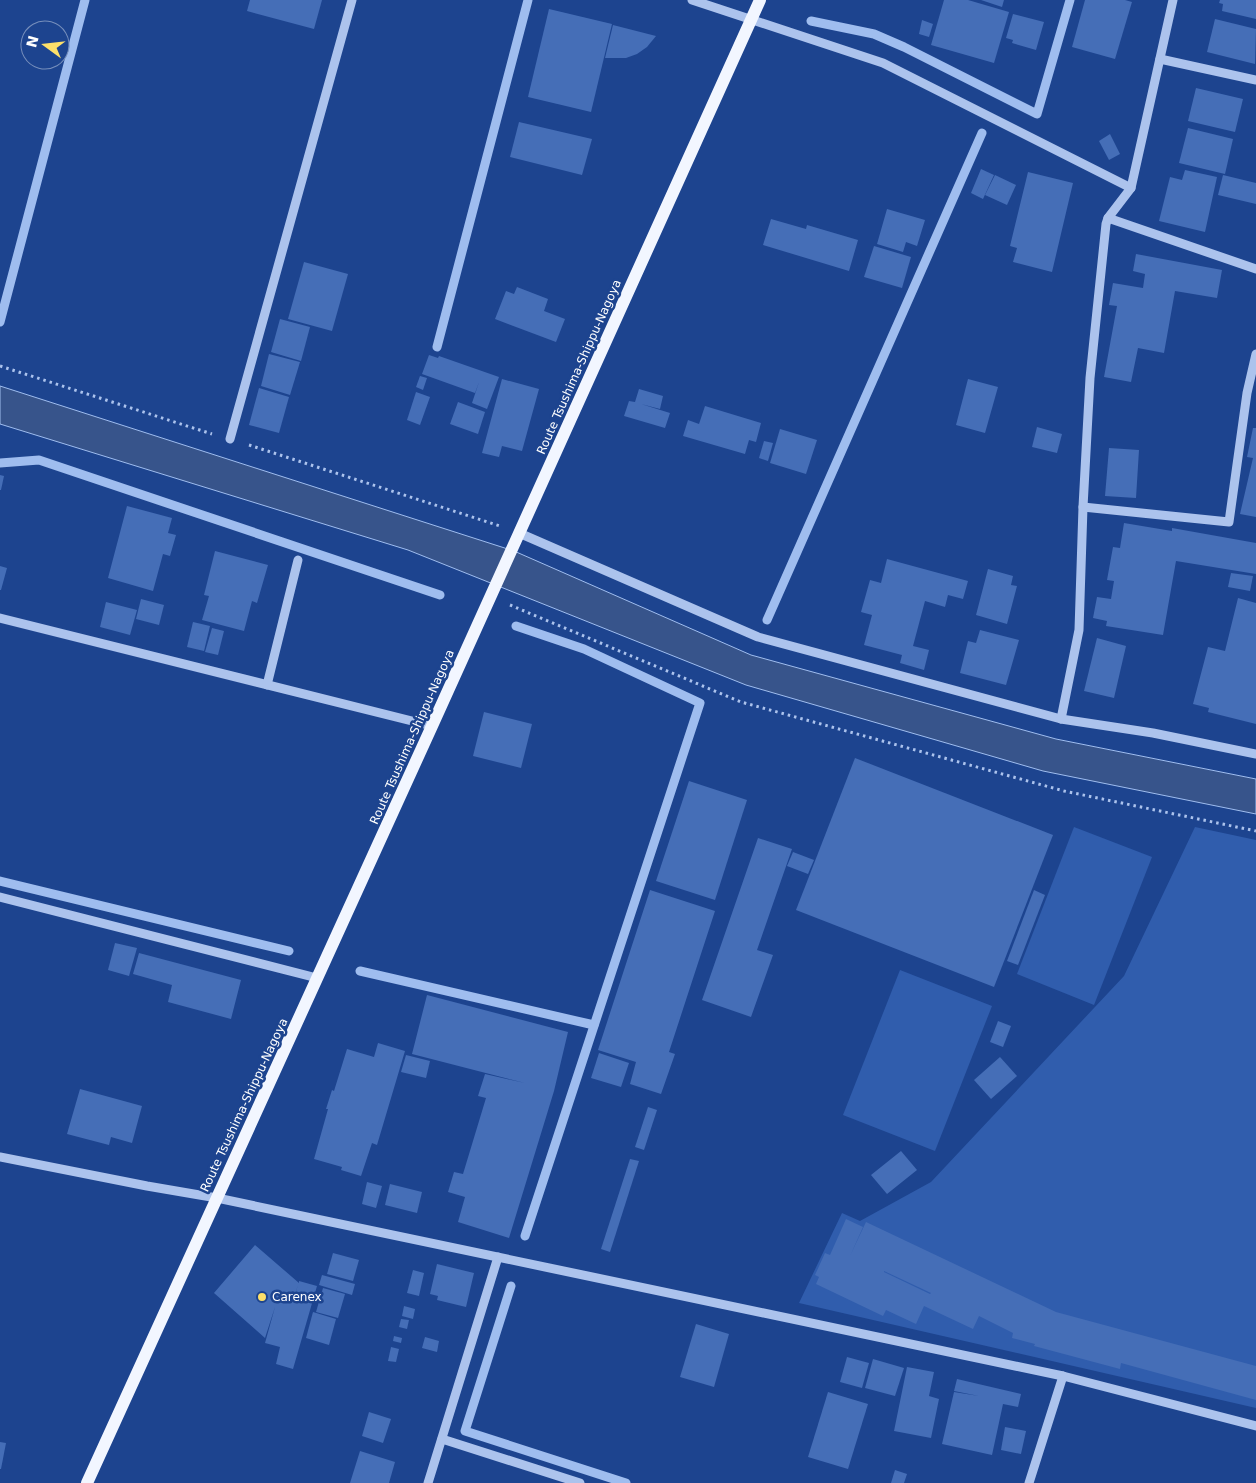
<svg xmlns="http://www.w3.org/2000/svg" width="1256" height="1483" viewBox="0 0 1256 1483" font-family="'DejaVu Sans',sans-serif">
<rect width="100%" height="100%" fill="#1d448f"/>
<g fill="#305dad">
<path d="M1074 827 1152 857 1094 1005 1017 974Z"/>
<path d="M1195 827 1256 840V1408L799 1303 842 1213 860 1221 931 1182 1124 976Z"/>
<path d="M900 970 992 1006 935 1151 843 1115Z"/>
</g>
<path fill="#37548b" stroke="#9fbdef" d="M0 386 514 551 751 655 1056 739 1256 779V814L1043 771 746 685 408 550 0 424Z"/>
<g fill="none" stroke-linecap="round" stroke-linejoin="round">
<g stroke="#9fbdef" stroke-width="9">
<path d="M811 21 874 34 904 47 1037 114 1070 0"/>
<path d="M0 322 85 0"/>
<path d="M437 347 528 0"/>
<path d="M0 463 39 460 440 595"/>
<path d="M767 620 982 133"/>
<path d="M516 626 584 649 700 703 525 1236"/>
<path d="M0 881 289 951"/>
<path d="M360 971 594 1025"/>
<path d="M511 1286 465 1431 626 1483"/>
</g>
</g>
<g fill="#456eb7" fill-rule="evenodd">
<path d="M250 0H322L314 29 247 11Z"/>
<path d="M944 0H968L1009 12 994 63 931 45Z"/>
<path d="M981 0H1004L1002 7Z"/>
<path d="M1085 0H1125L1132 2 1115 59 1072 47Z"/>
<path d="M1220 0H1256V19L1222 11 1223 4 1219 3Z"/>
<path d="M549 9 612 24 591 112 528 97Z"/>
<path d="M1013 14 1044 22 1036 50 1012 43 1013 40 1006 38Z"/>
<path d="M1215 19 1256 29 1255 64 1207 52Z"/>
<path d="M922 20 933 24 929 37 919 34Z"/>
<path d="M613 25 656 36 647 47 637 54 626 58H605Z"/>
<path d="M1196 88 1243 99 1235 132 1188 121Z"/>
<path d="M519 122 592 139 582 175 510 157Z"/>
<path d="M1188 128 1233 139 1225 174 1179 163Z"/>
<path d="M1110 134 1120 154 1109 160 1099 141Z"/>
<path d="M981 169 994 175 983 199 971 193Z"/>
<path d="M1185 170 1217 177 1205 232 1159 221 1170 177 1182 180Z"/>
<path d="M1028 172 1073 183 1052 272 1013 262 1017 248 1010 246Z"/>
<path d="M995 175 1016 185 1007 205 985 195Z"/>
<path d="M1223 175 1256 183V204L1218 195Z"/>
<path d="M887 209 925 220 917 246 906 242 903 252 877 244Z"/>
<path d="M771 219 806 229 807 225 858 240 849 271 763 245Z"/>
<path d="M874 246 911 257 902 288 864 277Z"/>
<path d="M1136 254 1222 270 1217 298 1175 291 1164 353 1138 348 1131 382 1104 377 1117 306 1109 305 1113 283 1143 288 1145 274 1133 271Z"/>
<path d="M304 262 348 274 332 331 288 319Z"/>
<path d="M517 287 548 299 544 311 565 319 556 342 495 319 506 291 514 294Z"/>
<path d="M280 319 310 327 301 361 271 352Z"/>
<path d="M269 354 300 362 290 395 261 386Z"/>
<path d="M429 355 438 358 439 356 499 377 487 409 472 403 479 382 475 393 422 374Z"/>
<path d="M420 376 427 378 423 390 416 387Z"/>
<path d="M502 379 539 389 522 451 502 446 499 457 482 453Z"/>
<path d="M968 379 998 387 985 433 956 425Z"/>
<path d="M259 388 289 397 279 433 249 425Z"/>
<path d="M639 389 663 396 660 409 641 404 670 413 665 428 624 416 629 401 635 402Z"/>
<path d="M416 392 430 397 420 425 407 420Z"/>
<path d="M458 402 485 412 478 434 450 424Z"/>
<path d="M705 406 761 423 756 442 749 440 745 454 683 436 688 420 699 424Z"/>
<path d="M1037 427 1062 434 1057 453 1032 447Z"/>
<path d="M1253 428H1256V517L1240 514 1253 458 1247 457Z"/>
<path d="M780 429 817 440 806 474 770 463Z"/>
<path d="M764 441 773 443 768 461 759 458Z"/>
<path d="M1109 448 1139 450 1136 498 1105 496Z"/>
<path d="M0 475 4 476 1 490H0Z"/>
<path d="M127 506 172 518 168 533 176 535 170 556 163 554 153 591 108 578Z"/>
<path d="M1124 523 1172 531V528L1256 543V574L1176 561 1163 635 1106 626 1107 621 1093 618 1097 597 1111 599 1114 581 1107 580 1113 547 1120 548Z"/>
<path d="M215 551 268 565 257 603 252 601 244 631 202 620 209 596 204 595Z"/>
<path d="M887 559 968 581 963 599 948 595 945 607 925 601 913 646 929 650 924 670 900 663 902 655 864 645 872 615 861 612 870 580 881 583Z"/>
<path d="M0 566 7 568 1 590H0Z"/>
<path d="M988 569 1013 576 1011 585 1017 586 1007 624 976 615Z"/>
<path d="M1231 573 1253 576 1250 591 1228 587Z"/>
<path d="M1238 598 1256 603V724L1208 712 1209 708 1193 704 1208 647 1225 651Z"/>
<path d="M141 599 164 605 159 625 136 619Z"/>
<path d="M106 602 137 610 130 635 100 627Z"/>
<path d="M193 622 210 626 204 651 187 647Z"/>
<path d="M212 628 224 631 218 655 205 652Z"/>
<path d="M980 630 1019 640 1006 685 960 673 968 641 976 643Z"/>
<path d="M1097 638 1126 646 1114 698 1084 691Z"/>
<path d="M484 712 532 724 521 768 473 756Z"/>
<path d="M855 758 1053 835 994 987 796 910Z"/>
<path d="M689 781 747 800 715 900 656 881Z"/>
<path d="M758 838 792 849 757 950 773 955 751 1017 702 1000Z"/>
<path d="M793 852 814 860 808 874 787 866Z"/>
<path d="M650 890 715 911 669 1052 675 1054 661 1094 630 1084 636 1062 598 1050Z"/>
<path d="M1034 890 1045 895 1018 965 1007 961Z"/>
<path d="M115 943 137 948 129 976 108 970Z"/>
<path d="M139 953 241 980 231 1019 168 1002 172 985 133 974Z"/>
<path d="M427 995 568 1032 554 1091 509 1238 458 1222 465 1197 448 1192 454 1172 463 1174 486 1098 478 1096 485 1074 525 1083 412 1054Z"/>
<path d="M998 1021 1011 1026 1003 1047 990 1042Z"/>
<path d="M378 1043 405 1051 377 1145 372 1143 361 1176 341 1170 342 1167 314 1159 328 1109H326L332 1090 334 1091 347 1049 374 1057Z"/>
<path d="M599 1053 629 1063 621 1087 591 1078Z"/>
<path d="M406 1055 430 1061 426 1078 401 1072Z"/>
<path d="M1000 1057 1017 1076 991 1099 974 1080Z"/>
<path d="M80 1089 142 1106 132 1143 111 1137 109 1145 67 1134Z"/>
<path d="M648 1107 657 1110 644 1150 635 1147Z"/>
<path d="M901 1151 917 1170 887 1194 871 1175Z"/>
<path d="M630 1159 639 1161 610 1252 601 1249Z"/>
<path d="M367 1182 382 1186 376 1208 362 1204Z"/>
<path d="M390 1184 422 1192 417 1213 385 1205Z"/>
<path d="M846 1219 863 1227 850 1256 866 1222 1056 1312 1256 1366V1400L1121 1363 1120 1369 1034 1346 1035 1344 1012 1338 1013 1333 979 1316 973 1329 924 1306 916 1324 886 1310 883 1316 816 1284 819 1277 815 1275 825 1253 830 1255ZM884 1271 931 1293 930 1294 884 1272Z"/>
<path d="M255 1245 299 1283V1281L317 1286 293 1369 276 1364 280 1347 265 1343 275 1307 265 1338 214 1293ZM298 1285 294 1299 278 1294 294 1298Z"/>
<path d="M333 1253 359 1260 353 1281 327 1274Z"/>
<path d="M437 1264 474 1273 466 1307 437 1300 438 1296 430 1294Z"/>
<path d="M413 1270 424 1273 419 1296 407 1293Z"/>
<path d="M322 1275 355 1284 352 1295 319 1285Z"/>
<path d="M323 1288 345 1294 338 1318 316 1312Z"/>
<path d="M404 1306 415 1309 413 1319 402 1316Z"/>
<path d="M313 1312 336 1319 329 1345 306 1338Z"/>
<path d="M401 1319 409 1320 407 1329 399 1327Z"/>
<path d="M696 1324 729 1334 714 1387 680 1377Z"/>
<path d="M394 1336 402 1338 401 1343 393 1341Z"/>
<path d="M425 1337 439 1341 437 1352 422 1348Z"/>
<path d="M391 1347 399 1349 396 1362 388 1361Z"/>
<path d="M847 1357 869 1363 862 1388 840 1382Z"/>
<path d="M873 1359 904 1368 895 1396 865 1388Z"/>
<path d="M907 1367 934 1372 929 1396 939 1399 931 1438 894 1431Z"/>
<path d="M957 1379 1021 1394 1018 1407 1003 1404 992 1455 942 1444 954 1392 979 1396 954 1391Z"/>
<path d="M828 1392 868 1404 848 1469 808 1457Z"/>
<path d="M369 1412 391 1419 383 1443 362 1436Z"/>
<path d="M1005 1427 1026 1431 1021 1454 1001 1450Z"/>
<path d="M0 1442 6 1443 1 1469H0Z"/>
<path d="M360 1451 395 1462 389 1483H350Z"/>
<path d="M895 1470 907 1474 904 1483H891Z"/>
</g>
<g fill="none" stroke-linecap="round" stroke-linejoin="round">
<g stroke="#acc3ed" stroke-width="3" stroke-dasharray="2.5 4" stroke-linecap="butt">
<path d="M0 366 212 434"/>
<path d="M249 445 500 526"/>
<path d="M510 605 741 702 1064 791 1256 831"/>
</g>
<g stroke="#acc3ed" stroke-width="9">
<path d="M692 0 883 63 1131 188"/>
<path d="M1160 59 1256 80"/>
<path d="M1108 218 1256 269"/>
<path d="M230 439 352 0"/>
<path d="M1083 507 1229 522 1247 393 1256 354"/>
<path d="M519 533 758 637 1061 719 1153 733 1256 754"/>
<path d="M0 618 432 726"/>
<path d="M267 685 298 560"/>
<path d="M1061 719 1079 630 1083 507 1090 378 1106 224 1108 218 1131 188 1173 0"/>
<path d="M0 897 317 978"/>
<path d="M0 1157 147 1186 217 1198 1063 1376 1256 1426"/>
<path d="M442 1439 580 1483"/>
<path d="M428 1483 498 1257"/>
<path d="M1029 1483 1063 1376"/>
</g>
<path stroke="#f2f6ff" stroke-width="12" d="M87 1483 432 726 760 0"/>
</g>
<circle fill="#fde06a" stroke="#1d448f" stroke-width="2" cx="262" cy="1297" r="5"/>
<g text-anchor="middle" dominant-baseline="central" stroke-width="5" stroke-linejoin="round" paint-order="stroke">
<g font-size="12" fill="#fff" stroke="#1d448f">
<text transform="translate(579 367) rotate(-66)">Route Tsushima-Shippu-Nagoya</text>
<text transform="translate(412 737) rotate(-66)">Route Tsushima-Shippu-Nagoya</text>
<text transform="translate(244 1105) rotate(-65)">Route Tsushima-Shippu-Nagoya</text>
</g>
<g font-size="12" fill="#fff" stroke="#1d448f" text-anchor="start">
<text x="272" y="1297">Carenex</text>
</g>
</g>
<g transform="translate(45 45) rotate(285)"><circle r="24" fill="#1d448f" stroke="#778fbc"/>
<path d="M0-4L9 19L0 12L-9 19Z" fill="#fde06a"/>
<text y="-8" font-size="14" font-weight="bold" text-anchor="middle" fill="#ffffff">N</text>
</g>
</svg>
